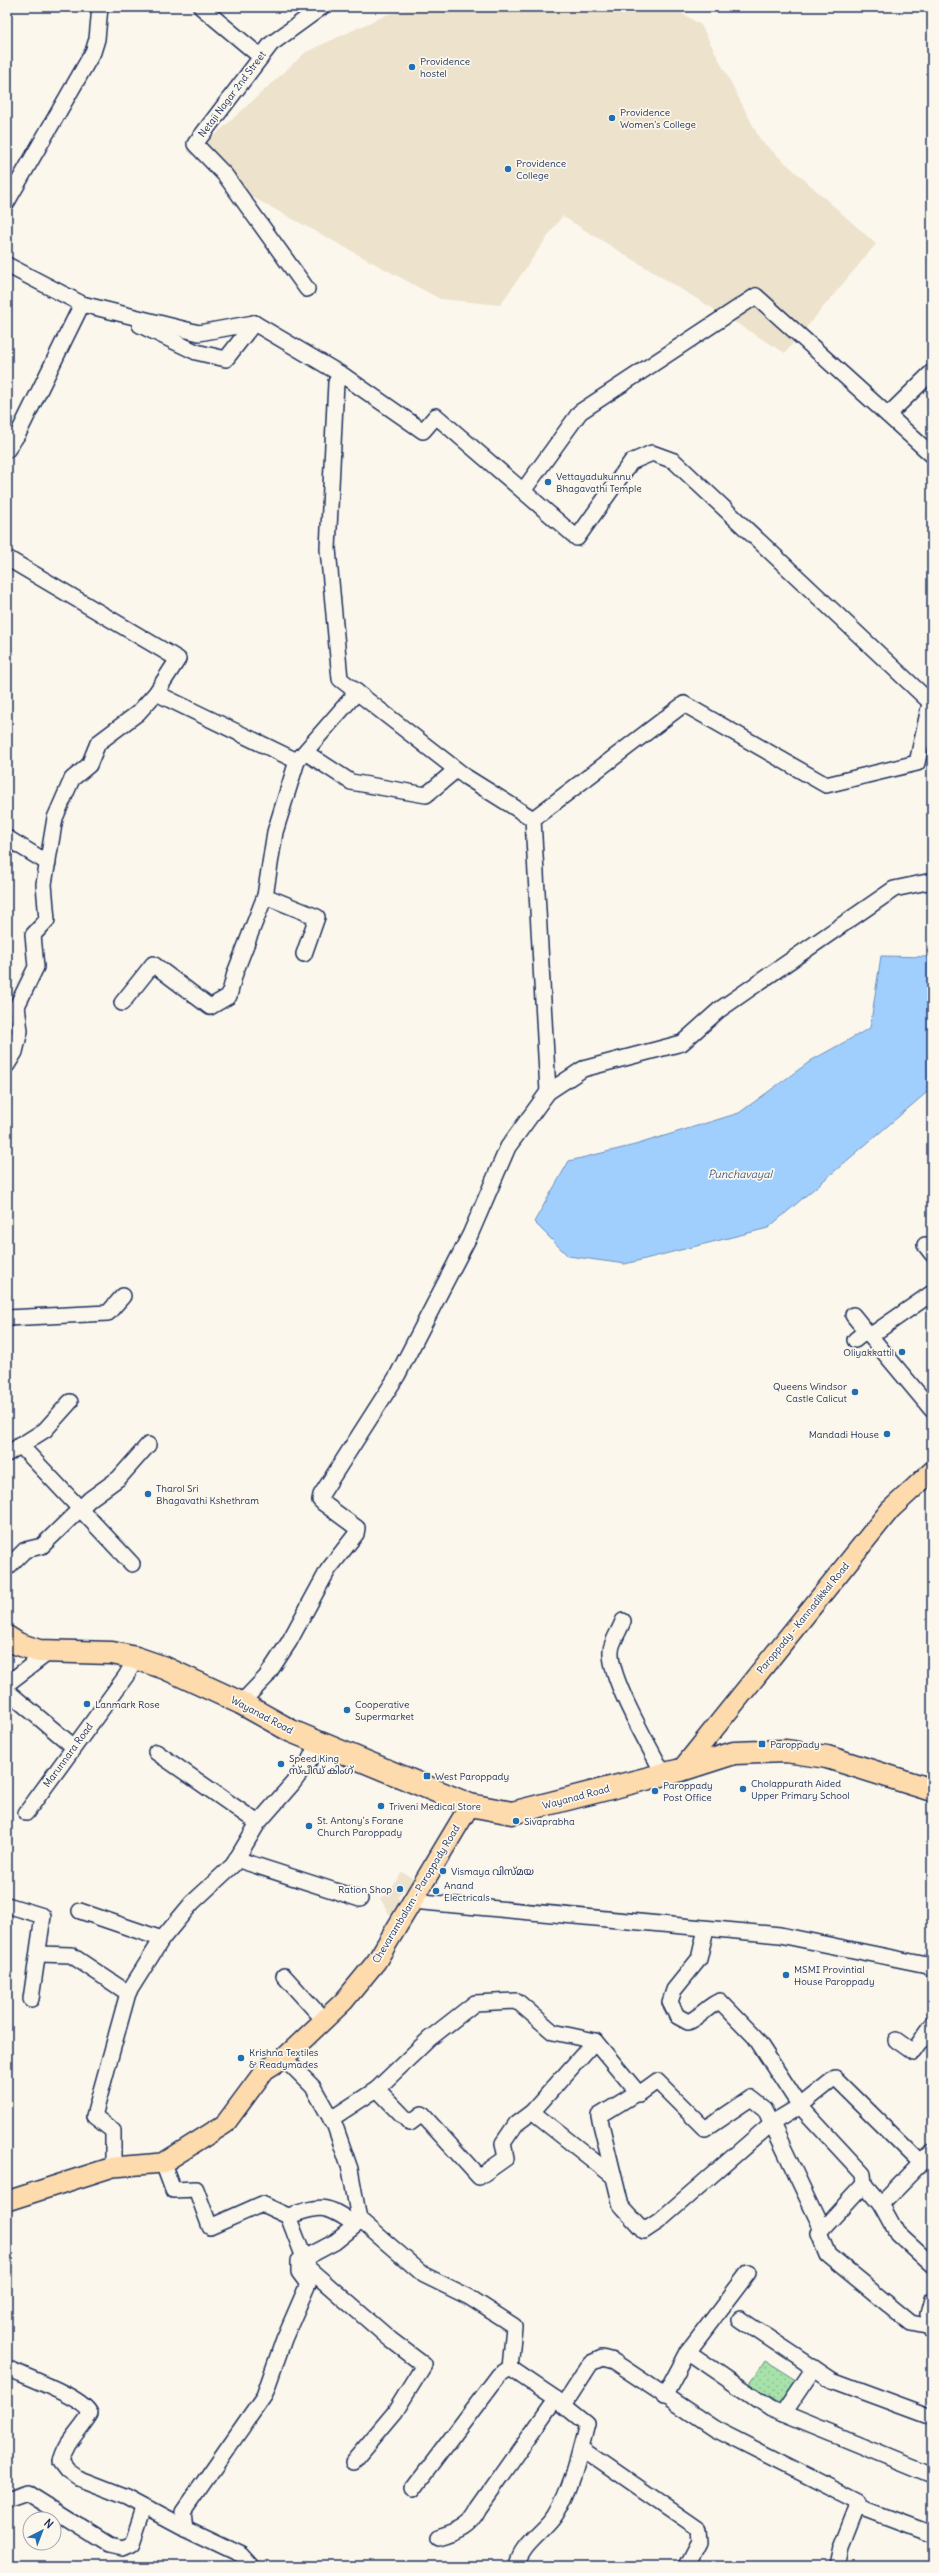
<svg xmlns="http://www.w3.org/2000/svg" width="939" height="2573" viewBox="0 0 939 2573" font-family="Delius,'Noto Sans Malayalam',sans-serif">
<defs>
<pattern id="park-dots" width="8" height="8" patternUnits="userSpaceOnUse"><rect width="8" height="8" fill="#a6e2a9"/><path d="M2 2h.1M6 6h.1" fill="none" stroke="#8ec294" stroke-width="1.8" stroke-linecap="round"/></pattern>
</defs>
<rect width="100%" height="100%" fill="#fbf7ec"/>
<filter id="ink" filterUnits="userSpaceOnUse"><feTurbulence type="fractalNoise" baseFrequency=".025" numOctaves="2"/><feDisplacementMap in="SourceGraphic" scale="8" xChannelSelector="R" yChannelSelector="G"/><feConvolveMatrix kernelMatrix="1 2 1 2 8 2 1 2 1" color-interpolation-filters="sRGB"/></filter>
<g filter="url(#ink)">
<g fill="#ede2cc">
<path d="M417 7H672L701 25 761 141 876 244 785 353 562 216 500 305 440 299 245 193 204 145 306 52 386 15Z"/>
<path d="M402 1872 420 1883 413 1895 404 1889 398 1897 403 1906 389 1914 380 1898 388 1894Z"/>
</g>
<path fill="url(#park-dots)" stroke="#608884" d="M765 2360 806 2386 790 2410 749 2384Z"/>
<path fill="#a1cffd" stroke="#6b8fbd" d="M881 956 932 957V1088L768 1228 625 1264 568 1256 534 1222 569 1161 635 1145 739 1113 812 1060 870 1028Z"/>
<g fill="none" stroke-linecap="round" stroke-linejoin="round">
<g stroke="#1b2f5e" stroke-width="18">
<g id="minor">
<path d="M201 7 261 57"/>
<path d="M7 202 93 52 97 39 100 7"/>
<path d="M7 265 82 304 199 333 254 323"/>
<path d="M307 289 225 175 195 144 271 44 322 7"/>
<path d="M254 323 344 376"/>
<path d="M140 325 196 352 226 359 254 323"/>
<path d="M888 415 932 372"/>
<path d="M7 450 19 432 82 304"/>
<path d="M523 491 577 538 631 462 652 453 674 461 930 702 932 700"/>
<path d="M7 558 178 659 156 693 138 713 98 743 89 765 72 779 55 818 44 884 47 920 33 935 36 967 17 1006 20 1031 15 1052 7 1065"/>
<path d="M156 693 297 761"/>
<path d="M305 752 351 782 426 795 456 770"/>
<path d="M533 819 466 777 340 679 328 549 336 382 344 376 423 431 436 416 523 491 580 412 756 296 932 455"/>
<path d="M7 838 48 863"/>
<path d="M265 896 275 832 297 761 357 692"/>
<path d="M122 1003 153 964 210 1007 229 996 235 973 265 896 317 917 304 954"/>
<path d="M548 1092 533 819 684 704 826 785 917 763 932 694"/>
<path d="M925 1245 932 1254"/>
<path d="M853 1315 866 1331"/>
<path d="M7 1318 108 1313 123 1296"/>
<path d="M870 1336 932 1293"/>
<path d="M855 1340 866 1331 932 1410"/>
<path d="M20 1445 132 1564"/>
<path d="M7 1454 45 1430 70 1402"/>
<path d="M7 1568 25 1550 42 1546 90 1499 119 1478 148 1445"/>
<path d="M623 1621C620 1630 612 1641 611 1650 609 1679 650 1747 664 1775"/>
<path d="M7 1684 49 1652"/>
<path d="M7 1691 74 1747"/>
<path d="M241 1703 266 1677 289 1642 328 1570 356 1534 357 1528 323 1503 320 1500 321 1495 397 1376 470 1235 508 1147 548 1092 583 1069 682 1043 719 1010 894 889 932 881"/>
<path d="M156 1752 258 1823"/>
<path d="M26 1813 126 1676 136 1658"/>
<path d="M236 1859 360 1899"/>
<path d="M412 1901 780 1935 927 1965 932 1970"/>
<path d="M7 1905 43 1916 31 1999"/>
<path d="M80 1911 162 1939 192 1903 233 1865 258 1823 293 1783 309 1761 318 1742"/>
<path d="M39 1954 71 1955 128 1993 94 2116 113 2131V2167"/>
<path d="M284 1976 324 2020"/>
<path d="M128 1993 162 1939"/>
<path d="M896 2040 913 2052 932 2025"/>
<path d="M284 2058 313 2087 335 2126 350 2169 359 2219 424 2275 469 2297 514 2326 510 2368 556 2399 587 2424C579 2455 572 2487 556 2514 545 2532 521 2544 517 2566"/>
<path d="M377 2089 410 2123 422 2114 479 2177 506 2158 503 2143 516 2124 532 2112 595 2041 639 2094 657 2081 705 2129 751 2098 765 2109 822 2229"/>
<path d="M638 2092 599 2116 621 2206 644 2231 659 2221 772 2123 800 2106 755 2037 720 2001C707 2006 701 2017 688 2022L677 2016 670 2002 674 1990 699 1959 706 1929"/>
<path d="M532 2112 613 2176"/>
<path d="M331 2119 377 2089 429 2039 475 2003 517 2001 553 2032 595 2041"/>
<path d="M163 2163 173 2190 196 2189 210 2227 262 2204 288 2216C323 2205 325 2204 356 2225L359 2219"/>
<path d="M921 2163 835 2078 800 2106 863 2174 864 2184 819 2233 828 2255 911 2323 931 2327"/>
<path d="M864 2184 881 2204 897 2233 932 2265"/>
<path d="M881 2204 932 2152"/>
<path d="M288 2216 308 2268 391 2340 424 2365 395 2412 353 2462"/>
<path d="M932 2299 928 2314 932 2332"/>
<path d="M740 2319 832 2380 932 2417"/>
<path d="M688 2352 748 2273"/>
<path d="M7 2368C23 2376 86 2398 90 2414 80 2431 65 2442 61 2462L68 2471 78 2478 127 2497 185 2528"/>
<path d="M664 2397 688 2352 771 2409 932 2475"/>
<path d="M564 2405 591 2363 602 2358 613 2361 715 2429 859 2502 841 2548 837 2566"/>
<path d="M783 2414 814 2368"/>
<path d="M581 2448 698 2529 699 2541 686 2566"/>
<path d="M413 2489 499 2375 510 2368"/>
<path d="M7 2500 27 2493 110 2545 123 2548 132 2544 144 2508"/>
<path d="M857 2506 932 2534"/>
<path d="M437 2538C457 2532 470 2527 479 2508L556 2399"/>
<path d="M252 2566 242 2555 185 2528 183 2512 264 2396 284 2339 308 2284 299 2272V2261L335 2242 356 2225"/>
</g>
</g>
<g stroke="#1b2f5e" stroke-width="22">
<g id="major">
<path d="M681 1770 890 1510 932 1471"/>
<path d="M7 2201 113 2167 163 2163 225 2124 265 2070 284 2058 344 2001 376 1962 470 1805"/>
</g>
</g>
<g stroke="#1b2f5e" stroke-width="25">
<path id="highway" d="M7 1637 18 1644 39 1651 112 1653 136 1658 165 1668 241 1703 291 1731 470 1805 512 1813 681 1770 734 1753 786 1751 827 1757 932 1790"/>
</g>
<use href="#minor" stroke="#fbf7ec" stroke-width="15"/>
<use href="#major" stroke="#fedbac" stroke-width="19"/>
<use href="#highway" stroke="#fedbac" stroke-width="22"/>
</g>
</g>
<g fill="#1f6fb2" stroke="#fbf7ec" stroke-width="1.5">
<circle cx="412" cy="67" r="4"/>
<circle cx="612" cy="118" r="4"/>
<circle cx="508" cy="169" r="4"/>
<circle cx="548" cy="482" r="4"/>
<circle cx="902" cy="1352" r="4"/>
<circle cx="855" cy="1392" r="4"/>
<circle cx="887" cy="1434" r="4"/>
<circle cx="148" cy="1494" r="4"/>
<circle cx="87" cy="1704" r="4"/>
<circle cx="347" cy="1710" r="4"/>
<rect x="758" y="1740" width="8" height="8" rx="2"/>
<circle cx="281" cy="1764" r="4"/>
<rect x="423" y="1772" width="8" height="8" rx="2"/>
<circle cx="743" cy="1789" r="4"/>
<circle cx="655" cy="1791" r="4"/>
<circle cx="381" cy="1806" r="4"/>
<circle cx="516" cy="1821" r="4"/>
<circle cx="309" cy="1826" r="4"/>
<circle cx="443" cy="1871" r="4"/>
<circle cx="400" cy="1889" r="4"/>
<circle cx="436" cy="1891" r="4"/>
<circle cx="786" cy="1975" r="4"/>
<circle cx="241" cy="2058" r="4"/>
</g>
<g text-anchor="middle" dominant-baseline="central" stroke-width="3.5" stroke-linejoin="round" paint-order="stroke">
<g font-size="10" fill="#1b2f5e" stroke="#fbf7ec" text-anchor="start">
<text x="420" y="61">Providence<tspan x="420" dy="12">hostel</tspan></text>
<text x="620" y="112">Providence<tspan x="620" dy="12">Women's College</tspan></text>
<text x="516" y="163">Providence<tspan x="516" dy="12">College</tspan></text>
<text x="556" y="476">Vettayadukunnu<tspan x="556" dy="12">Bhagavathi Temple</tspan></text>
<text x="894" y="1352" text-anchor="end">Oliyakkattil</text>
<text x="847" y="1386" text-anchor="end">Queens Windsor<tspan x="847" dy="12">Castle Calicut</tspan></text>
<text x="879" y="1434" text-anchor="end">Mandadi House</text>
<text x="156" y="1488">Tharol Sri<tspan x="156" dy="12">Bhagavathi Kshethram</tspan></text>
<text x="95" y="1704">Lanmark Rose</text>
<text x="355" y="1704">Cooperative<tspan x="355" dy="12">Supermarket</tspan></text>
<text x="770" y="1744">Paroppady</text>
<text x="289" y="1758">Speed King<tspan x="289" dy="12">സ്പീഡ് കിംഗ്</tspan></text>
<text x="435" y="1776">West Paroppady</text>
<text x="751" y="1783">Cholappurath Aided<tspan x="751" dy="12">Upper Primary School</tspan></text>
<text x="663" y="1785">Paroppady<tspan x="663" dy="12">Post Office</tspan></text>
<text x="389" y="1806">Triveni Medical Store</text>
<text x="317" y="1820">St. Antony's Forane<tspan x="317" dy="12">Church Paroppady</tspan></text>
<text x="524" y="1821">Sivaprabha</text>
<text x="451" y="1871">Vismaya വിസ്മയ</text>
<text x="444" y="1885">Anand<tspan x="444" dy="12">Electricals</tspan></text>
<text x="392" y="1889" text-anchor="end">Ration Shop</text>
<text x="794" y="1969">MSMI Provintial<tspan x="794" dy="12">House Paroppady</tspan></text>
<text x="249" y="2052">Krishna Textiles<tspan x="249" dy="12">&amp; Readymades</tspan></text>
</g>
<g font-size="10" fill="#1b2f5e" stroke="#fbf7ec">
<text transform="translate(232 94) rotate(-53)">Netaji Nagar 2nd Street</text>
<text transform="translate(803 1618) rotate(-51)">Paroppady - Kannadikkal Road</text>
<text transform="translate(262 1715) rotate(28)">Wayanad Road</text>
<text transform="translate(68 1755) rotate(-54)">Marunnara Road</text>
<text transform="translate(576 1797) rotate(-15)">Wayanad Road</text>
<text transform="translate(416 1894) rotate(-59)">Chevarambalam - Paroppady Road</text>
</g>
<g font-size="11" font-style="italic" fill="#3c5786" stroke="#fbf7ec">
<text x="740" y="1174">Punchavayal</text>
</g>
</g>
<rect width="939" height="2573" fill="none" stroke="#fbf7ec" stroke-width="24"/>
<rect x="12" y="12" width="915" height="2549" fill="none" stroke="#1b2f5e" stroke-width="1.5" filter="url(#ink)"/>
<g transform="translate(42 2531) rotate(42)"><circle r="19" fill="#fbf7ec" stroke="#a1a7b3"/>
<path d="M0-3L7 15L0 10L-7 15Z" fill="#1f6fb2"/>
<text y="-6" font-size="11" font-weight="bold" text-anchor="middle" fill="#1b2f5e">N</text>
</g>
</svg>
